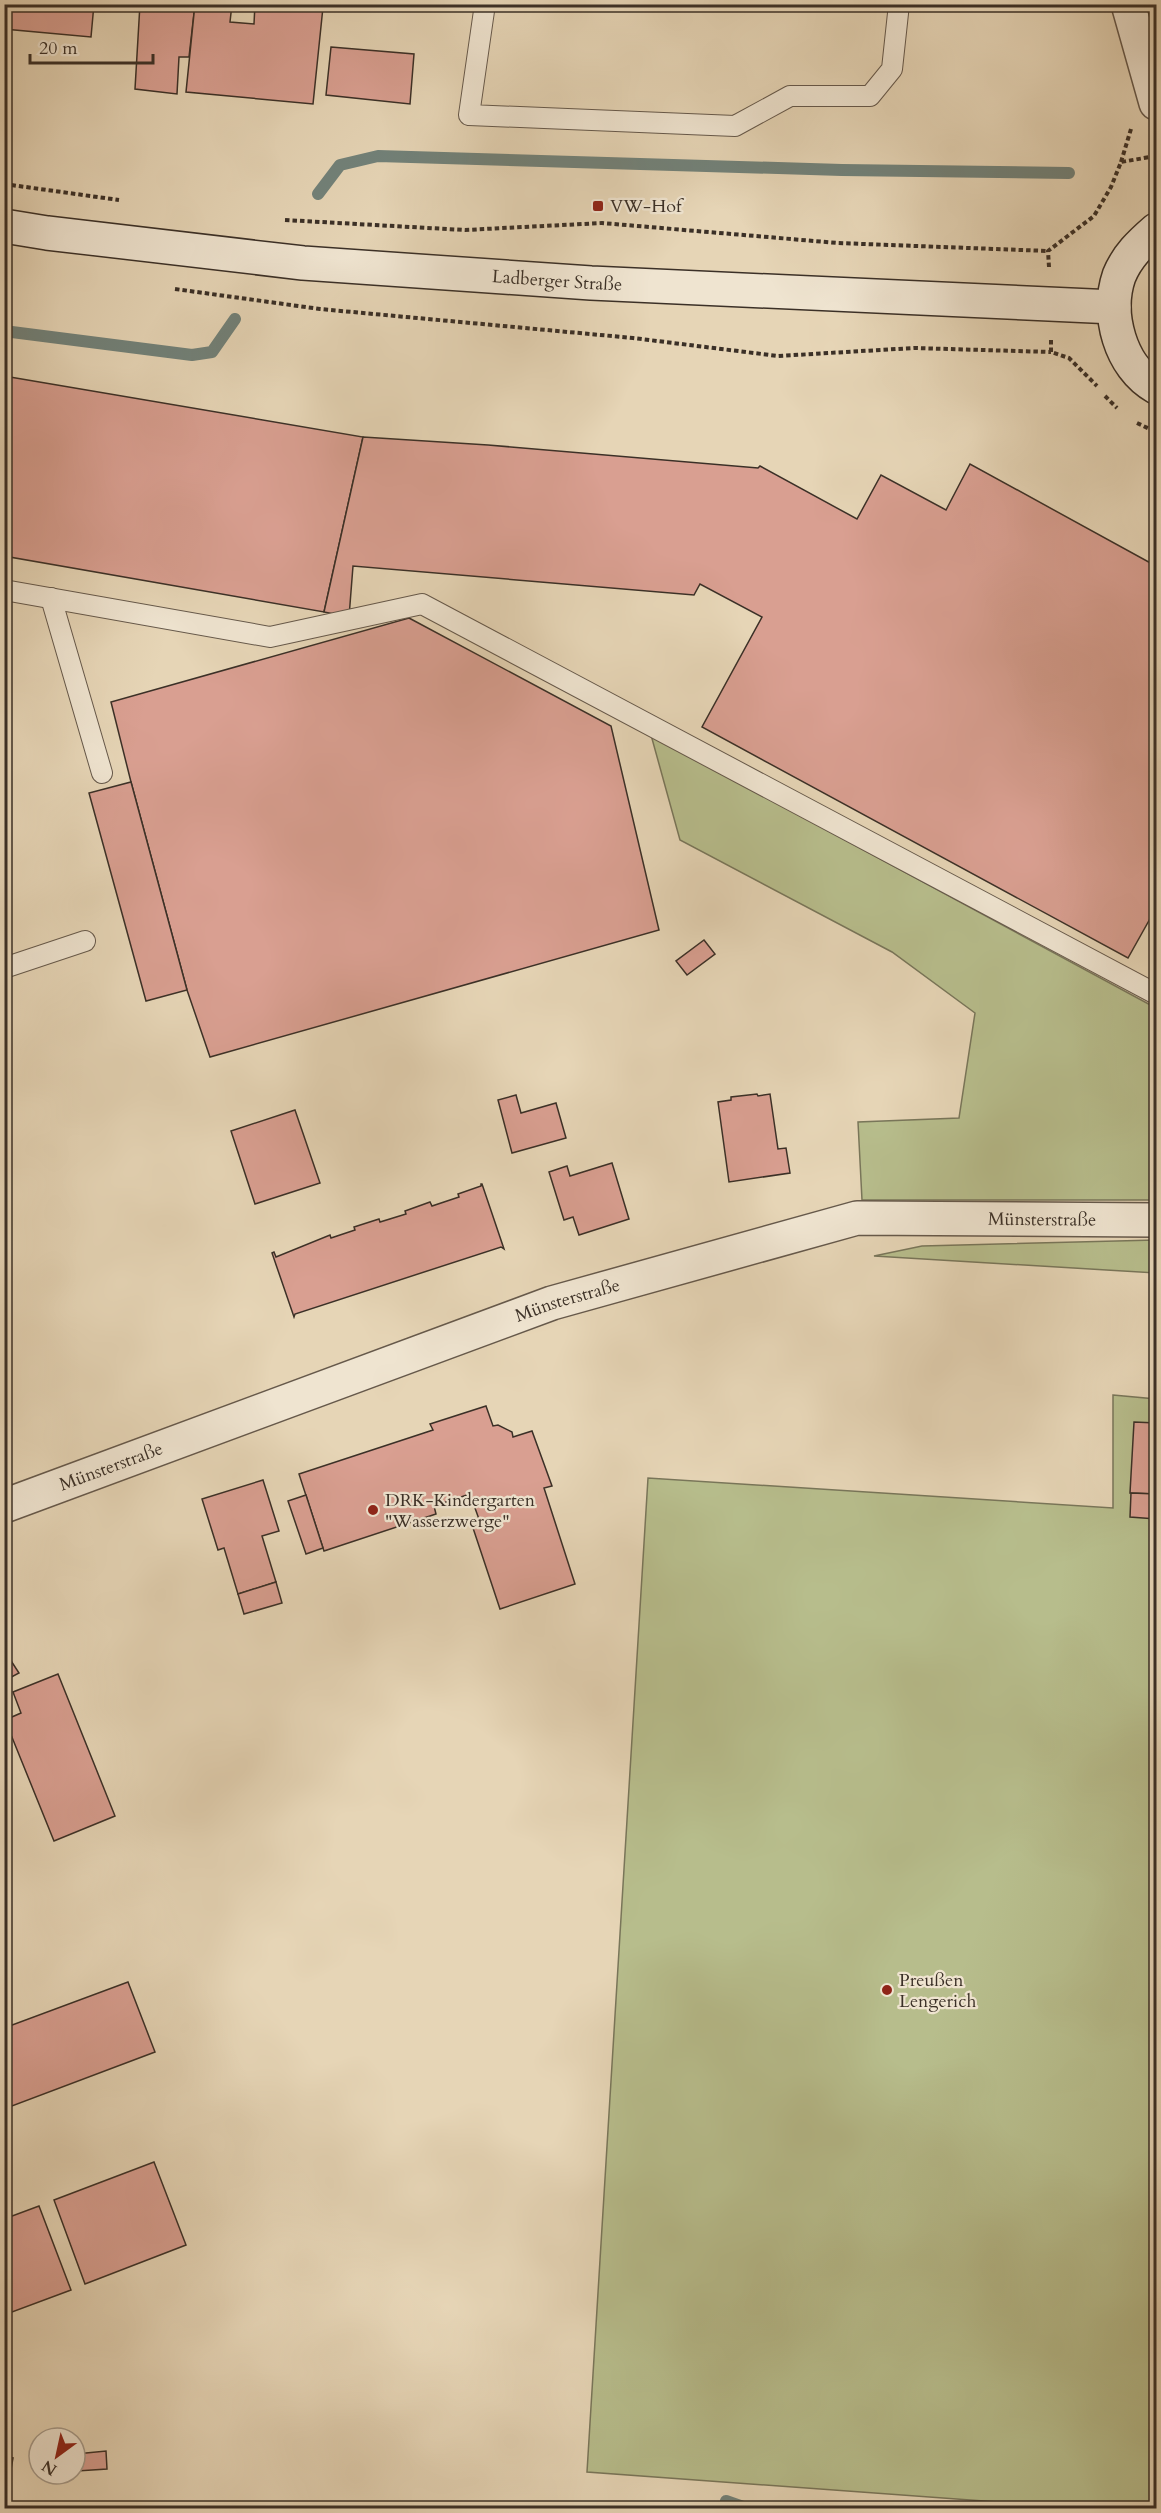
<svg xmlns="http://www.w3.org/2000/svg" width="1161" height="2513" viewBox="0 0 1161 2513" font-family="Cardo,serif">
<rect width="100%" height="100%" fill="#e6d5b6"/>
<filter id="stains"><feTurbulence type="fractalNoise" baseFrequency=".00333" numOctaves="4"/><feColorMatrix values="0 0 0 0 .2 0 0 0 0 .09 0 0 0 0 .02 0 0 0 .5 -.17"/></filter>
<radialGradient id="worn" r=".72"><stop offset=".6" stop-color="#630" stop-opacity="0"/><stop offset="1" stop-color="#630" stop-opacity=".3"/></radialGradient>
<g fill="#b7bd8c" stroke="#79765a" stroke-width="1.5">
<path d="M651 735 1156 1008V1200H862L858 1122 959 1118 975 1013 892 952 680 840Z"/>
<path d="M1156 1240V1273L874 1256 922 1246Z"/>
<path d="M1113 1395 1156 1399V2508H1079L587 2472 648 1478 1113 1508Z"/>
</g>
<g fill="none" stroke-linecap="round" stroke-linejoin="round">
<g stroke="#72827a" stroke-width="12">
<path d="M318 194 340 165 378 156 842 170 1069 173"/>
<path d="M4 331 192 355 212 352 235 319"/>
<path d="M726 2501 746 2508"/>
</g>
</g>
<g fill="#d99f91" stroke="#3b3027" stroke-width="1.5">
<path d="M4 4H94L91 37 4 29Z"/>
<path d="M140 4H195L189 57H179L177 94 135 89Z"/>
<path d="M195 4H232L230 22 254 24 255 4 323 7 313 104 186 92Z"/>
<path d="M331 47 414 54 410 104 326 95Z"/>
<path d="M4 376 363 437 324 612 4 556Z"/>
<path d="M363 437 488 445 758 468 760 466 857 519 881 475 946 510 970 464 1156 566V920L1151 917 1128 958 702 727 762 617 700 584 694 595 353 566 349 617 324 612Z"/>
<path d="M409 618 611 726 659 930 210 1057 187 990 131 782 111 702Z"/>
<path d="M131 782 187 990 146 1001 89 793Z"/>
<path d="M704 940 715 954 687 975 676 961Z"/>
<path d="M757 1094 758 1096 770 1094 778 1149 786 1148 790 1173 729 1182 718 1102 731 1100V1097Z"/>
<path d="M516 1095 521 1113 556 1103 566 1138 512 1153 498 1100Z"/>
<path d="M295 1110 320 1183 255 1204 231 1131Z"/>
<path d="M612 1163 629 1219 579 1235 573 1217 564 1220 549 1172 567 1166 570 1176Z"/>
<path d="M481 1184H482L504 1249 501 1247 295 1314 294 1317 272 1253 274 1252 276 1257 330 1235 331 1238 355 1230 354 1227 379 1219 380 1222 406 1214 405 1211 430 1202 432 1206 459 1197 458 1194 481 1186Z"/>
<path d="M486 1406 493 1426 498 1425 512 1432 513 1437 532 1431 552 1486 544 1488 575 1584 500 1609 472 1525 480 1522 470 1494 434 1506 436 1514 324 1551 299 1474 433 1430 430 1424Z"/>
<path d="M1134 1422 1156 1423V1494L1130 1493Z"/>
<path d="M263 1480 279 1531 262 1536 276 1582 238 1594 224 1548 218 1550 202 1499Z"/>
<path d="M1131 1493 1156 1494V1519L1130 1517Z"/>
<path d="M306 1495 323 1548 306 1554 288 1501Z"/>
<path d="M276 1582 282 1603 244 1614 238 1594Z"/>
<path d="M4 1650 19 1673 4 1681Z"/>
<path d="M58 1674 115 1816 54 1841 5 1720 21 1713 13 1692Z"/>
<path d="M128 1982 155 2052 4 2109V2028Z"/>
<path d="M154 2162 186 2245 85 2284 54 2200Z"/>
<path d="M39 2206 71 2290 4 2315V2219Z"/>
<path d="M106 2451 107 2469 77 2471 76 2454Z"/>
<path d="M4 2457 13 2458 4 2508Z"/>
</g>
<g fill="none" stroke-linecap="round" stroke-linejoin="round">
<g stroke="#66594b" stroke-width="22">
<g id="lane">
<path d="M485 4 469 115 735 126 790 96H870L892 69 899 4"/>
<path d="M4 590 270 637 422 604 1156 994"/>
<path d="M51 598 102 773"/>
<path d="M4 968 85 941"/>
</g>
</g>
<g stroke="#66594b" stroke-width="36">
<g id="street">
<path d="M1128 4 1156 103"/>
<path id="s1" d="M4 1506 552 1303 857 1218 1156 1220"/>
</g>
</g>
<g stroke="#3b3027" stroke-width="36">
<g id="secondary">
<path id="s2" d="M4 226 47 233 303 263 591 283 1114 307"/>
<path d="M1156 230C1141 243 1127 256 1119 276 1106 314 1120 367 1156 387"/>
</g>
</g>
<g stroke="#3b3027" stroke-width="4" stroke-dasharray="4.5 3" stroke-linecap="butt">
<path d="M1121 162 1131 129"/>
<path d="M4 184 119 200"/>
<path d="M285 220 465 230 602 223 838 243 1048 251"/>
<path d="M1049 267 1048 251 1094 216 1111 187 1121 162 1156 156"/>
<path d="M175 289 320 309 633 338 778 356 914 348 1051 352"/>
<path d="M1051 340V352L1069 358 1097 386"/>
<path d="M1105 396 1117 408"/>
<path d="M1137 423 1156 432"/>
</g>
<use href="#lane" stroke="#efe4d0" stroke-width="20"/>
<use href="#street" stroke="#efe4d0" stroke-width="33"/>
<use href="#secondary" stroke="#efe4d0" stroke-width="33"/>
</g>
<g fill="#8f2418" stroke="#efe4d0" stroke-width="2">
<rect x="592" y="200" width="12" height="12" rx="3"/>
<circle cx="373" cy="1510" r="6"/>
<circle cx="887" cy="1990" r="6"/>
</g>
<g text-anchor="middle" dominant-baseline="central" stroke-width="4.5" stroke-linejoin="round" paint-order="stroke">
<g font-size="18" fill="#3b3027" stroke="#efe4d0" text-anchor="start">
<text x="610" y="206">VW-Hof</text>
<text x="385" y="1500">DRK-Kindergarten<tspan x="385" dy="21">"Wasserzwerge"</tspan></text>
<text x="899" y="1980">Preußen<tspan x="899" dy="21">Lengerich</tspan></text>
</g>
<g font-size="18" fill="#3b3027" stroke="#efe4d0">
<text stroke="none"><textPath href="#s2" startOffset="556">Ladberger Straße</textPath></text>
<text stroke="none"><textPath href="#s1" startOffset="1086">Münsterstraße</textPath></text>
<text stroke="none"><textPath href="#s1" startOffset="600">Münsterstraße</textPath></text>
<text stroke="none"><textPath href="#s1" startOffset="114">Münsterstraße</textPath></text>
</g>
</g>
<rect width="1161" height="2513" fill="none" stroke="#e6d5b6" stroke-width="24"/>
<rect x="6" y="6" width="1149" height="2501" fill="none" stroke="#3b3027" stroke-width="3"/>
<rect x="12" y="12" width="1137" height="2489" fill="none" stroke="#3b3027" stroke-width="1.5"/>
<g transform="translate(57 2456) rotate(213)"><circle r="28" fill="#efe4d0" stroke="#a79c8c" stroke-width="1.5"/>
<path d="M0-4.5L10 22L0 15L-10 22Z" fill="#8f2418"/>
<text y="-9" font-size="16" font-weight="bold" text-anchor="middle" fill="#3b3027">N</text>
</g>
<path d="M30 54v9h123v-9" fill="none" stroke="#3b3027" stroke-width="3"/>
<text x="39" y="54" font-size="18" fill="#3b3027" stroke="#efe4d0" stroke-width="4.5" paint-order="stroke">20 m</text>
<rect width="100%" height="100%" filter="url(#stains)"/>
<rect width="100%" height="100%" fill="url(#worn)"/>
</svg>
